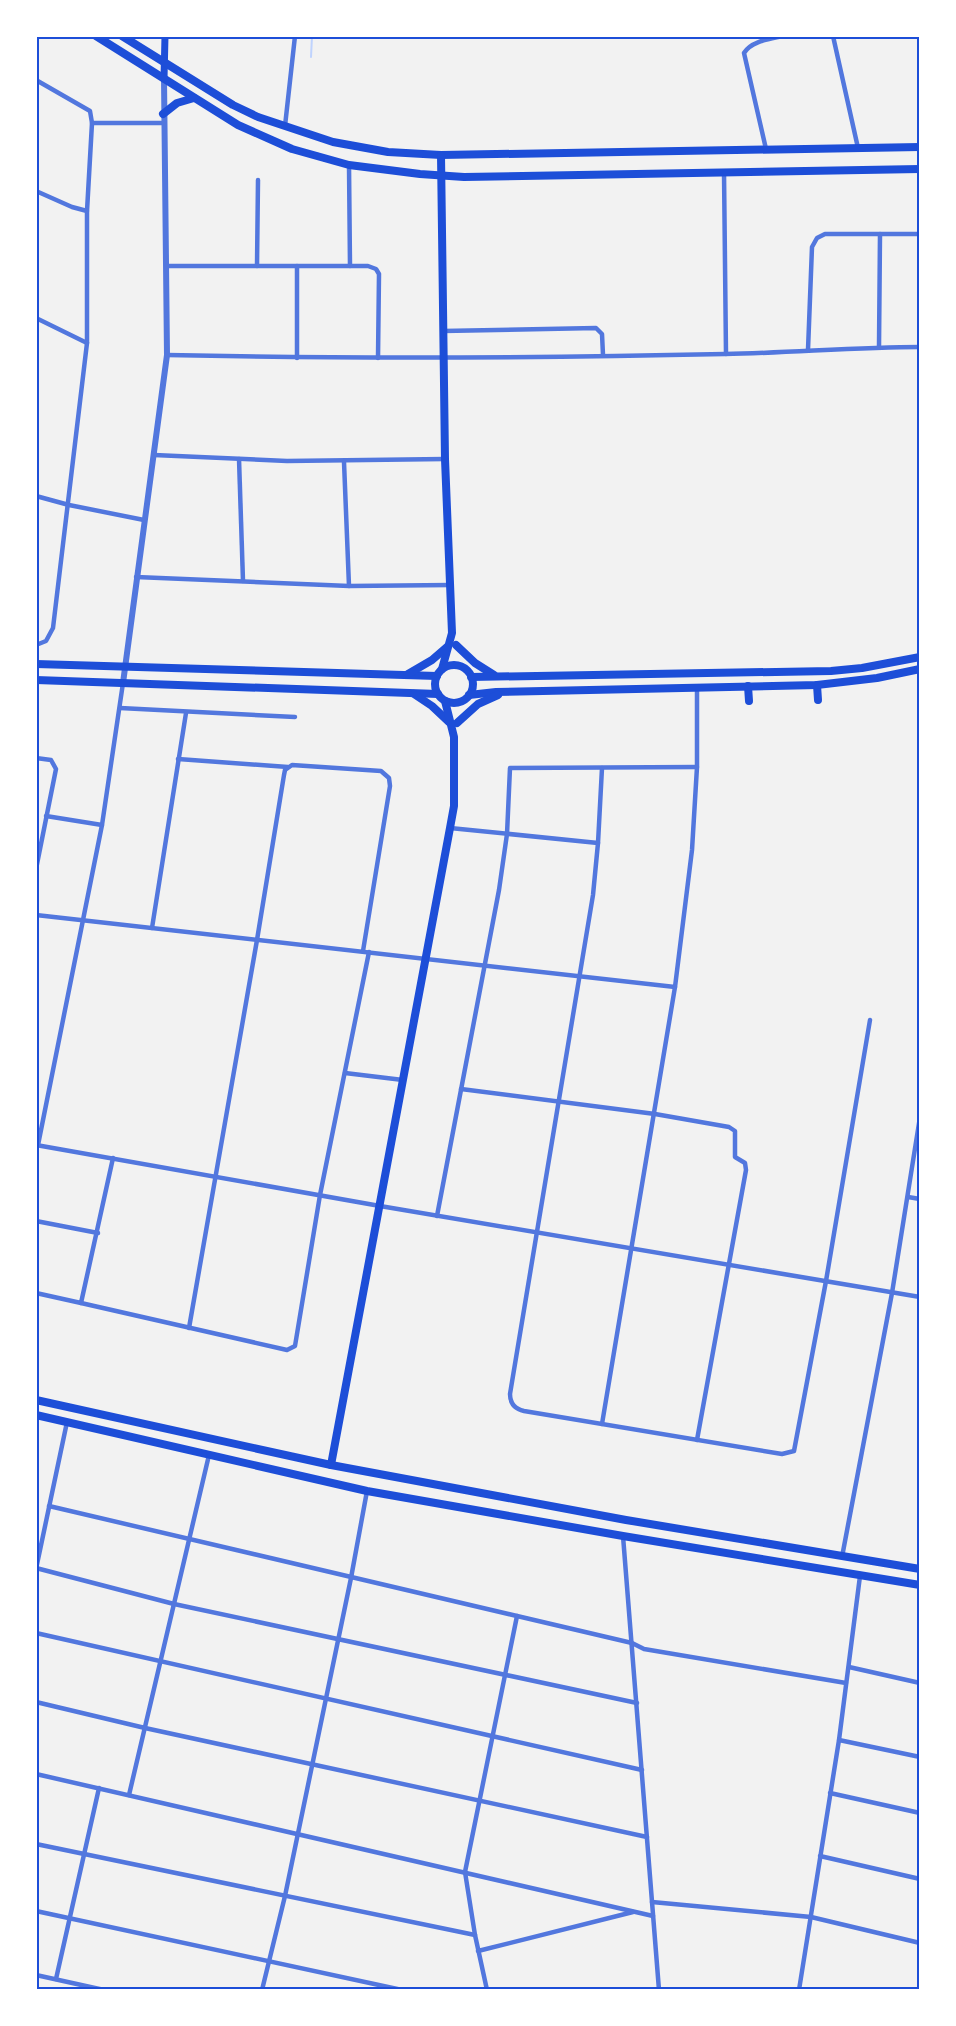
<svg xmlns="http://www.w3.org/2000/svg" width="956" height="2026" viewBox="0 0 956 2026" font-family="Manrope,sans-serif">
<rect width="100%" height="100%" fill="#f2f2f2"/>
<g fill="none" stroke-linecap="round" stroke-linejoin="round">
<path stroke="#bfd3fe" stroke-width="2" d="M311 57 312 36"/>
<g stroke="#5277de" stroke-width="4.5">
<path d="M833 36 858 148"/>
<path d="M36 80 90 111 92 123 87 211V343L53 628 46 641 36 645"/>
<path d="M92 123H163"/>
<path d="M285 126 295 36"/>
<path d="M766 149 744 53C751 41 770 39 783 36"/>
<path d="M349 165 350 266"/>
<path d="M724 172 726 354"/>
<path d="M36 191 72 207 87 211"/>
<path d="M166 266H368L376 269 379 274 378 358"/>
<path d="M257 266 258 180"/>
<path d="M297 266V358"/>
<path d="M36 318 87 343"/>
<path d="M443 331 596 328 602 334 603 355"/>
<path d="M879 347 880 234"/>
<path d="M808 350 812 247 817 238 825 234H920"/>
<path d="M167 355C353 359 539 358 725 354 790 353 855 347 920 347"/>
<path d="M154 455 287 461 445 459"/>
<path d="M239 459 243 581"/>
<path d="M344 462 349 586"/>
<path d="M36 496 69 505 144 520"/>
<path d="M136 577 349 586 451 585"/>
<path d="M120 708 295 717"/>
<path d="M36 758 51 760 56 769 36 869"/>
<path d="M178 759 288 767"/>
<path d="M46 816 102 825"/>
<path d="M450 828 598 843 602 768"/>
<path d="M598 843 593 895 510 1394C510 1403 515 1409 524 1411L782 1454 794 1451 826 1281 870 1020"/>
<path d="M36 915 675 987"/>
<path d="M152 928 186 713"/>
<path d="M345 1073 403 1080"/>
<path d="M461 1089 655 1114 729 1127 735 1131V1157L745 1163 746 1170 697 1440"/>
<path d="M36 1145 380 1206 920 1297"/>
<path d="M38 1145 102 825 123 683"/>
<path d="M908 1197 920 1199"/>
<path d="M437 1216 499 890 507 834 510 768 697 767"/>
<path d="M36 1221 98 1233"/>
<path d="M36 1293 81 1303 113 1158"/>
<path d="M81 1303 287 1350 295 1346 320 1195 369 952"/>
<path d="M189 1328 257 940 284 775 285 770 292 765 381 771 389 778 390 786 363 951"/>
<path d="M602 1424 675 987 692 850 697 767V688"/>
<path d="M49 1506 632 1643 644 1649 846 1683"/>
<path d="M623 1536 659 1990"/>
<path d="M842 1557 892 1293 920 1117"/>
<path d="M36 1568 174 1604 637 1703"/>
<path d="M36 1569 67 1422"/>
<path d="M36 1633 642 1770"/>
<path d="M849 1667 920 1683"/>
<path d="M36 1702 145 1728 647 1837"/>
<path d="M839 1740 920 1757"/>
<path d="M36 1774 653 1916"/>
<path d="M830 1793 920 1813"/>
<path d="M129 1795 209 1455"/>
<path d="M36 1844 475 1935"/>
<path d="M820 1856 920 1879"/>
<path d="M652 1902 811 1917 920 1943"/>
<path d="M36 1911 402 1990"/>
<path d="M478 1951 633 1912"/>
<path d="M36 1975 104 1990"/>
<path d="M56 1979 99 1788"/>
<path d="M262 1990 285 1896 351 1578 367 1491"/>
<path d="M487 1990 475 1935 465 1872 517 1616"/>
<path d="M799 1990 839 1740 860 1576"/>
</g>
<path stroke="#5277de" stroke-width="6" d="M123 683 167 355 164 79"/>
<path stroke="#1d4ed8" stroke-width="7" d="M164 79 165 36"/>
<g stroke="#1d4ed8" stroke-width="8">
<path d="M96 36 238 125 292 149 349 165 420 174 464 177 920 169"/>
<path d="M122 36 233 105 258 117 333 142 388 152 441 155 920 147"/>
<path d="M163 114 177 103 194 98"/>
<path d="M441 155 445 459 452 633 442 669"/>
<path d="M456 645 475 663 494 675"/>
<path d="M36 664 437 676"/>
<circle cx="454" cy="684" r="19"/>
<path d="M408 674 432 660 447 647"/>
<path d="M471 677 831 671 862 668 920 657"/>
<path d="M36 680 438 694"/>
<path d="M817 685 818 700"/>
<path d="M748 686 749 701"/>
<path d="M414 694 432 706 449 722"/>
<path d="M469 695 496 692 817 685 877 678 920 669"/>
<path d="M457 723 478 704 498 695"/>
<path d="M331 1465 450 828 454 806V737L445 701"/>
</g>
<g stroke="#1d4ed8" stroke-width="8">
<path d="M36 1400 331 1465 626 1520 920 1569"/>
<path d="M36 1415 367 1491 623 1536 920 1585"/>
</g>
</g>
<rect width="956" height="2026" fill="none" stroke="#ffffff" stroke-width="75"/>
<rect x="38" y="38" width="880" height="1950" fill="none" stroke="#1d4ed8" stroke-width="2"/>
</svg>
